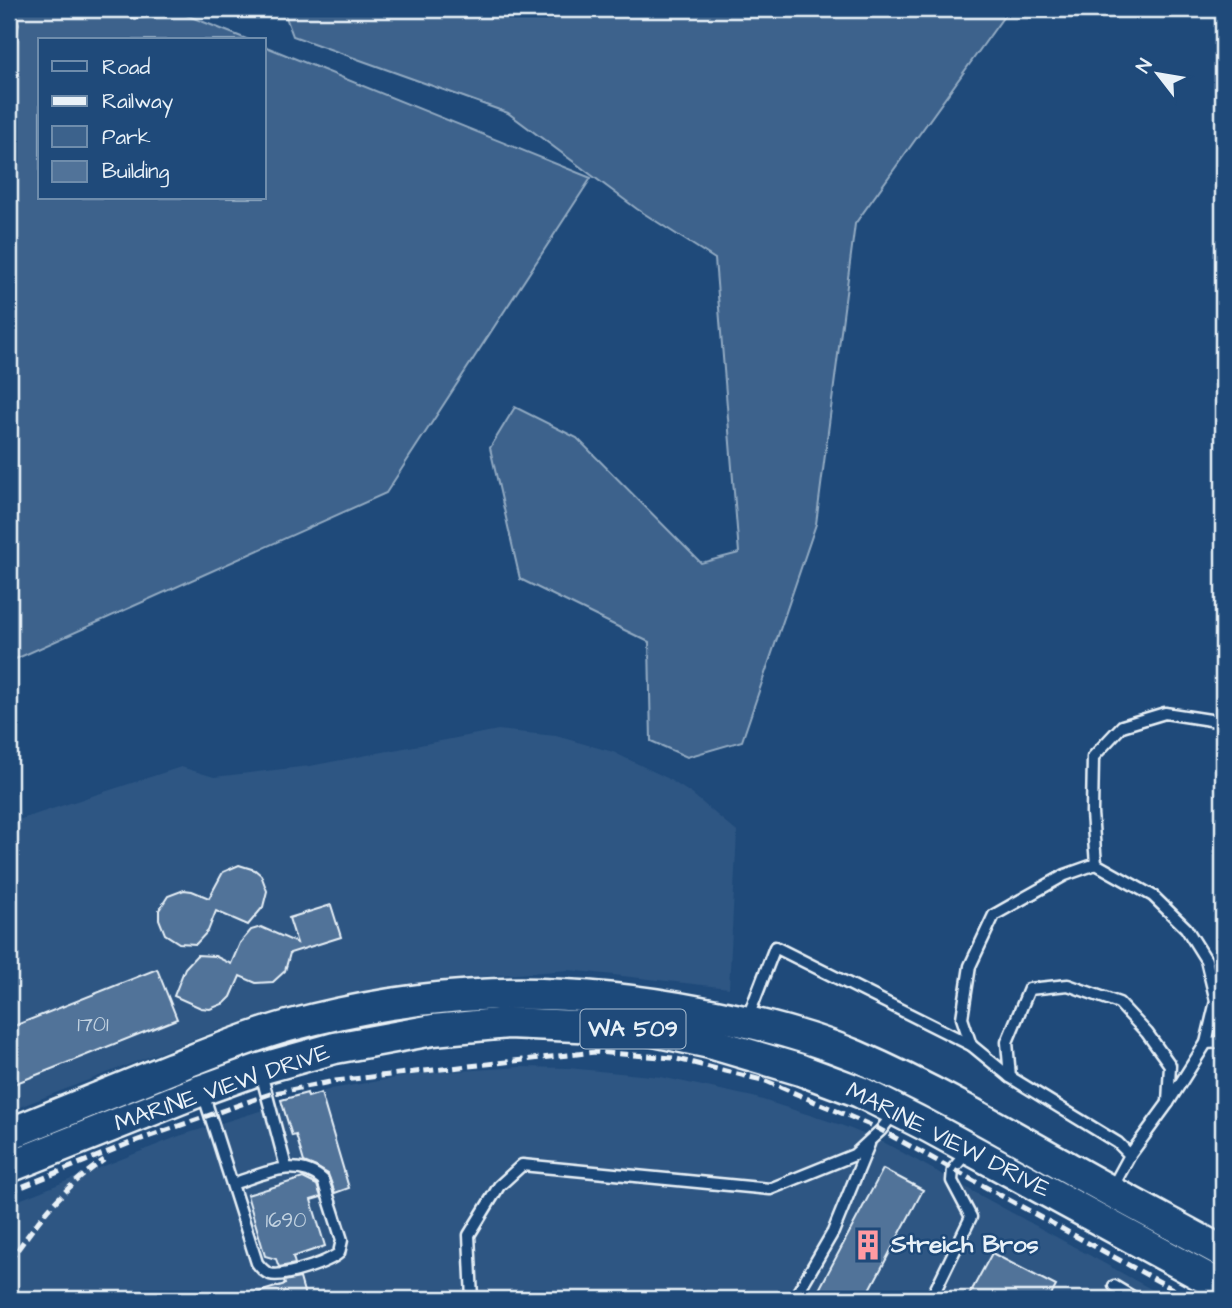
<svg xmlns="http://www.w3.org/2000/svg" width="1232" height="1308" viewBox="0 0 1232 1308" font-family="'Architects Daughter',sans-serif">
<rect width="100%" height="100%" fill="#1f4a7a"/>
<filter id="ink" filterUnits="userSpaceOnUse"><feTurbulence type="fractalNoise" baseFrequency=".0143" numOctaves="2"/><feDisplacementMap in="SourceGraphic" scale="14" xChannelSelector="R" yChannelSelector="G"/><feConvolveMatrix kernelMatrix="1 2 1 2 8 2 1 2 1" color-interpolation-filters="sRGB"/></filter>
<g filter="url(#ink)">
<g fill="#2e5683">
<path d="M498 730 556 736 613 752 667 778 692 794 737 832 729 988 569 970 449 979 390 987 274 1013 218 1030 9 1111V823L181 767 214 777 310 766Z"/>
<path d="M520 1067 568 1068 661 1077 753 1097 841 1125 885 1143 1169 1299H9V1204L179 1136 331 1089 425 1073Z"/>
</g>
<g fill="#3c628c" stroke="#92aac2" stroke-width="2">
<path d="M9 9H171L249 40H40V198H264V46L591 178 386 493 9 662Z"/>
<path d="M283 9H1009L855 224 816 524 742 741 687 757 651 741 649 642 520 579 490 448 515 407 577 438 701 563 739 553 715 259 637 209 508 113 293 36Z"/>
</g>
<g fill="#517399" stroke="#e8f1f8" stroke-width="2">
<path d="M239 865 255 870 261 875 267 891 263 907 248 925 216 911 208 931 196 944 179 943 165 934 159 919V910L168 896 184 890 192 891 209 898 223 872Z"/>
<path d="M331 905 341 937 290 953 285 971 273 982 256 983 240 976 231 997 225 1003 210 1009 201 1008 174 996 185 968 197 955 215 956 231 964 240 943 251 930 261 927 297 943 289 918Z"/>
<path d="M157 969 177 1019 9 1086V1028Z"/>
<path d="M307 1093 308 1097 321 1093 349 1188 335 1193 328 1174 316 1167 304 1162 296 1135 292 1136 281 1100Z"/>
<path d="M883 1169 923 1190 865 1299H814Z"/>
<path d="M303 1178 317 1185 321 1197 311 1200 325 1246 293 1257 295 1264 279 1267 276 1259 265 1256 247 1195Z"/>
<path d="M992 1253 1056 1286 1049 1299H967Z"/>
<path d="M300 1278 306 1299H248L247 1296 285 1284 284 1281Z"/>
</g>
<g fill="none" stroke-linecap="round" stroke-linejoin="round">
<g stroke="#e8f1f8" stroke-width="15">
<g id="service">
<path d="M127 9 135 12 163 9"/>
<path d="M9 11 12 24 9 48"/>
<path d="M1096 864 1092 813 1093 757 1122 726 1165 713 1223 722"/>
<path d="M748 1017 775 947 971 1045 1010 1077 1118 1143 1130 1155"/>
<path d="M1206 1043 1223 1042"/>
<path d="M971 1045 962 1018 970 966 994 915 1065 875 1096 864 1153 896 1186 928 1206 960 1216 1001 1206 1043 1168 1103 1130 1155 1111 1190"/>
<path d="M261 1073 286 1167"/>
<path d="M1010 1077 1007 1042 1029 989 1068 985 1119 1003 1147 1033 1170 1065 1168 1103"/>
<path d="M203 1093 257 1263C261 1268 264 1272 270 1274 283 1278 329 1262 339 1253L342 1240 323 1180C296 1156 261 1175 232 1184"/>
<path d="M1114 1286 1136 1299"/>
<path d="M472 1299 469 1235 499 1186 522 1165 770 1189 854 1155 881 1130 894 1113"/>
<path d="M794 1299 833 1232 869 1144"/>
<path d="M931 1299 971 1217 952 1181 953 1169 968 1151"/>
</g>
</g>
<g stroke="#e8f1f8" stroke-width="35">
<g id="primary">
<path d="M9 1134C63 1112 118 1090 172 1068 210 1053 248 1037 288 1026 429 988 556 984 700 1012 753 1022 806 1035 856 1056 930 1088 999 1128 1069 1168 1120 1197 1172 1224 1223 1252"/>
<path d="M9 1167 202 1090 260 1069 335 1048 433 1030 508 1023 644 1029 710 1043 801 1070 860 1092 929 1127 1223 1287"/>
</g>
</g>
<use href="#service" stroke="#1f4a7a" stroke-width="10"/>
<use href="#primary" stroke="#1f4a7a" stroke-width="30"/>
<g stroke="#e8f1f8" stroke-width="5" stroke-dasharray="10 5" stroke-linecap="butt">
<path d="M9 1192 130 1143 270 1094 335 1081 595 1052 673 1058 766 1081 877 1128 1191 1299"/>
<path d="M9 1262C39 1219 60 1190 104 1160"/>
</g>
</g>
</g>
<defs>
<g id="building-bare" transform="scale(2.415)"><path d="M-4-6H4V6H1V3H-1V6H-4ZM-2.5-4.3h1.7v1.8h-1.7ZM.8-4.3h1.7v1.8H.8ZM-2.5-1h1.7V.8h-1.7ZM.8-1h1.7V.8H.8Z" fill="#ff9aa2" stroke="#1f4a7a" stroke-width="2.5" paint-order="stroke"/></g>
</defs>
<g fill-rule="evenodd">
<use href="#building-bare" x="868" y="1245"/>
</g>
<g text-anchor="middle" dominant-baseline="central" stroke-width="5" stroke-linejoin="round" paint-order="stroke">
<g font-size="21" fill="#c2d2e0">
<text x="93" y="1024">1701</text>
<text x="286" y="1220">1690</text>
</g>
<rect fill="#1f4a7a" stroke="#acbfd2" stroke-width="2" x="580.5" y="1009.5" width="105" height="39" rx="5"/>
<g font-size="23" font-weight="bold" fill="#e8f1f8">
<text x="633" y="1029">WA 509</text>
</g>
<g font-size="24" fill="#e8f1f8" stroke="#1f4a7a">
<text transform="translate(222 1088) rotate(-19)">MARINE VIEW DRIVE</text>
<text transform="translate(948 1140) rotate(27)">MARINE VIEW DRIVE</text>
</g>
<g font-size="24" font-weight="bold" fill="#e8f1f8" stroke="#1f4a7a" text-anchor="start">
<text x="891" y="1245">Streich Bros</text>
</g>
</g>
<rect width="1232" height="1308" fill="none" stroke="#1f4a7a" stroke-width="35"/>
<rect x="18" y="18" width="1197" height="1273" fill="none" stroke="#e8f1f8" stroke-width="2.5" filter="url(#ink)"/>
<rect x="38" y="38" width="228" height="161" fill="#1f4a7a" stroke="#6f8dac" stroke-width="2"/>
<rect x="52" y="61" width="35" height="10" fill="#1f4a7a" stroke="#6f8dac" stroke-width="2"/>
<text x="102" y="74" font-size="21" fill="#e8f1f8">Road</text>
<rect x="52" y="96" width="35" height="10" fill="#e8f1f8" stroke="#6f8dac" stroke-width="2"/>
<text x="102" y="108" font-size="21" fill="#e8f1f8">Railway</text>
<rect x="52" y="126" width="35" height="21" fill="#3c628c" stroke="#6f8dac" stroke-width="2"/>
<text x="102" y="144" font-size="21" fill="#e8f1f8">Park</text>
<rect x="52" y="161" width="35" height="21" fill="#517399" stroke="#6f8dac" stroke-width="2"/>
<text x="102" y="178" font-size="21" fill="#e8f1f8">Building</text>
<g transform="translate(1158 74) rotate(301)" stroke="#1f4a7a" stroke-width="5" paint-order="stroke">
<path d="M0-5L12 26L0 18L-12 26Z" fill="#e8f1f8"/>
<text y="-10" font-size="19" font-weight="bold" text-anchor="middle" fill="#e8f1f8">N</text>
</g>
</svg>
